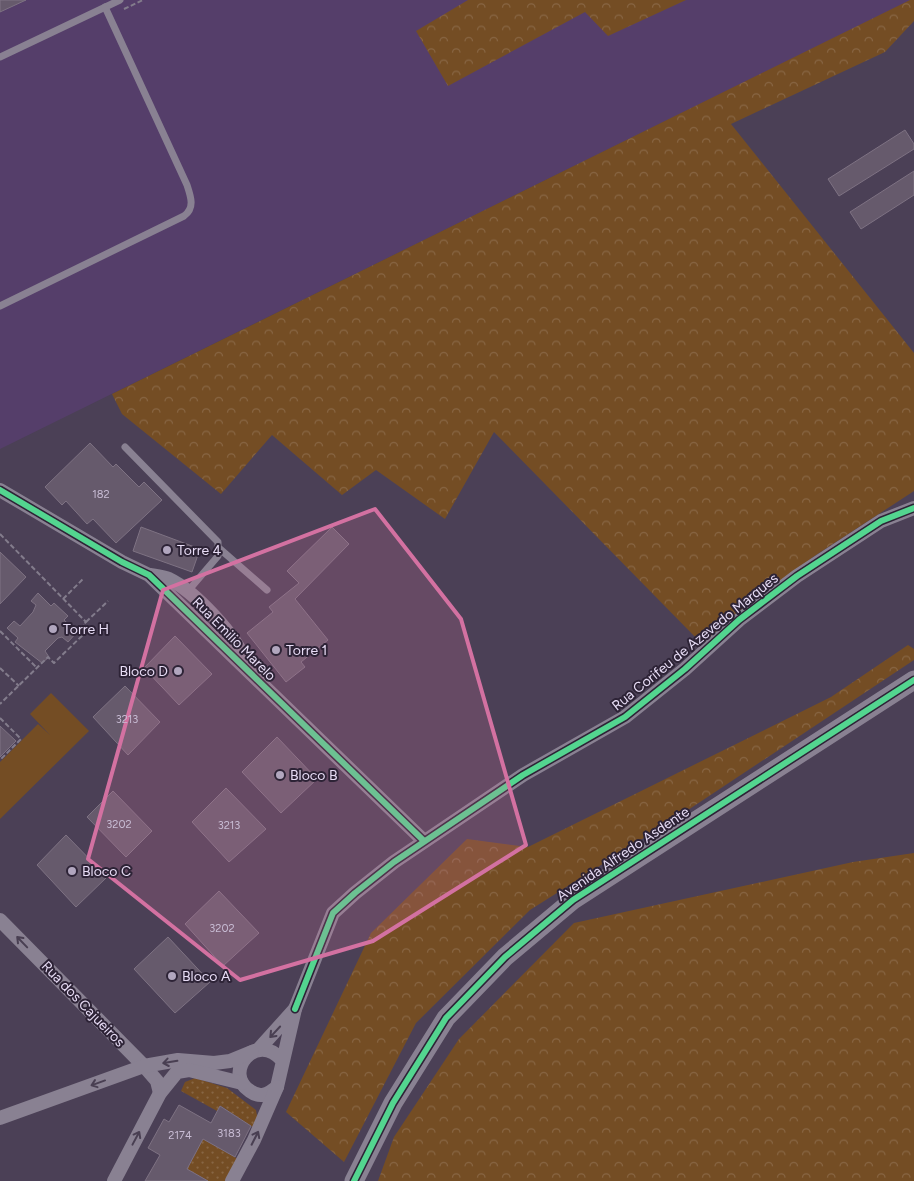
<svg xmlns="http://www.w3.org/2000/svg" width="914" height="1181" viewBox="0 0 914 1181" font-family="Figtree,sans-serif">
<defs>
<pattern id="grass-dots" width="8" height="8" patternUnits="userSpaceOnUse" patternTransform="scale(1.25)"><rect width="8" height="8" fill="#744d24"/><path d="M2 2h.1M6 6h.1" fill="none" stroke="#864" stroke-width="1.8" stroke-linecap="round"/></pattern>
<pattern id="forest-crowns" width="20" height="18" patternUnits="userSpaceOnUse" patternTransform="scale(1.25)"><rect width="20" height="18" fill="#744d24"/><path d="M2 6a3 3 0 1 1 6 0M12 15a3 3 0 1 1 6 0" fill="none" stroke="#864"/></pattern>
</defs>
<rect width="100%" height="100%" fill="#4b4056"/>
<path fill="#553e6a" d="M0 0H911L0 449Z"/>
<g fill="url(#grass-dots)">
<path d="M195 1078 227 1088 256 1110 258 1122 254 1128 221 1106 217 1111 181 1091 185 1082Z"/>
<path d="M203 1139 238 1159 227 1181H208L187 1169Z"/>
</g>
<g fill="url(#forest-crowns)">
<path d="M468 0H686L608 36 585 12 448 86 416 31Z"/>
<path d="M910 0H914V21L885 52 731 124 914 353V491L813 557 703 645 494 432 445 519 376 470 342 495 272 435 221 494 122 414 112 394Z"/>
<path d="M908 645 914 649V660L691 808 530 910 416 1023 344 1162 286 1112 371 933 467 839 528 847 831 697Z"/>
<path d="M914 853V1181H378L394 1137 459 1039 574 923 853 862Z"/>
</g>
<path fill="#744d24" d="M51 693 89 731 0 819V762L38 724 50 735 30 714Z"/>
<g fill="#665a6c" stroke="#7e7283">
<path d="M0 0H26L0 12Z"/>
<path d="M905 130 914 144V149L839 196 828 179Z"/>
<path d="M914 171V195L861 229 850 212Z"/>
<path d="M90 443 113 467 116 464 139 487 144 482 162 500 116 543 93 519 87 524 66 501 62 505 45 487Z"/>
<path d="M141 527 200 549 192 572 133 551Z"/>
<path d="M332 527 349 544 295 599 328 640 301 662 305 667 286 682 247 633 273 612 269 607 299 583 287 571Z"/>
<path d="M0 552 26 577 0 604Z"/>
<path d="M38 593 51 606 54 603 68 616 64 620 77 632 68 642 62 637 58 638 45 651 49 657 42 663 15 642 18 638 7 628 14 621 20 626 33 612 36 605 31 601Z"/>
<path d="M175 636 212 674 179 705 144 668Z"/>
<path d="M125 686 160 722 128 755 93 717Z"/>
<path d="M0 726 16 741 0 757Z"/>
<path d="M277 737 317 779 281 813 242 772Z"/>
<path d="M226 788 266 829 229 862 192 822Z"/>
<path d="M113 791 152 831 126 857 87 817Z"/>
<path d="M66 835 107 877 76 907 37 865Z"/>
<path d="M219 891 259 933 223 966 185 924Z"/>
<path d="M168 937 210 982 175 1013 134 969Z"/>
<path d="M179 1105 211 1123 220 1106 251 1126 235 1157 203 1139 187 1169 208 1181H145L160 1155 148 1148 164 1119 169 1122Z"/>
</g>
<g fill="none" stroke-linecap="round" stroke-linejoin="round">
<g stroke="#837c8c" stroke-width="2" stroke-dasharray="5 2.5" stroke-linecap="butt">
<path d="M124 9 143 0"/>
<path d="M0 534 86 622 83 625 88 630 54 663 48 657 0 704"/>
<path d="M63 599 84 578"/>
<path d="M86 622 108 601"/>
<path d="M0 631 37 668"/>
<path d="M0 668 19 686"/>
<path d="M0 718 21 739 0 760"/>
</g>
<g stroke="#898192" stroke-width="7">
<path d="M0 57 120 0"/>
<path d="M0 306 184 216C195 208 191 197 187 185L105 7"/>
<path d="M125 447 218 542V556L188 591"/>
<path d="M220 549 267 590"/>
</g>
<g stroke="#898192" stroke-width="14">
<path d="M0 490 122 562 149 575 424 841"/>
<path d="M150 575C156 576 164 577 169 579 194 591 237 636 245 662"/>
<path d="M0 920 144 1066 157 1081 160 1093"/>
<path d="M295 1009 333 913 355 893 394 862 523 775 625 717 685 669 739 620 797 576 881 521 914 508"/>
<path d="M258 1050 295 1009 277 1087C268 1094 261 1099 250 1091 222 1073 256 1030 282 1060"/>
<path d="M0 1118 144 1066 178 1060 214 1063 230 1061 252 1052"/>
<path d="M114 1181 160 1093 177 1072 189 1070 242 1083"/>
<path d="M232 1181 254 1140 277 1087"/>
</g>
<path stroke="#898192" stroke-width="19" d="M354 1181 393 1103 446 1018 505 957 573 900 914 680"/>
<g stroke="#2d2336" stroke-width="9">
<g id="cycleway">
<path d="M0 490 122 562 149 575 424 841"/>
<path d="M295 1009 333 913 355 893 394 862 523 775 625 717 685 669 739 620 797 576 881 521 914 508"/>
<path d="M354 1181 393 1103 446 1018 505 957 573 900 914 680"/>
</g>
</g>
<use href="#cycleway" stroke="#53d58f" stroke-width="6"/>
</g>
<defs><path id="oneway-shaft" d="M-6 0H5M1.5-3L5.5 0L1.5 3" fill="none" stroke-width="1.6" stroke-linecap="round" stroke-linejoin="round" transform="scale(1.25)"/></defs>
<g stroke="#493f52">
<use href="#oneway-shaft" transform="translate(22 942) rotate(-134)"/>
<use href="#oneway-shaft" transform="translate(275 1032) rotate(133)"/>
<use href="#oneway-shaft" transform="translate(170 1062) rotate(171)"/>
<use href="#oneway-shaft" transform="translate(98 1083) rotate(160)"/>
<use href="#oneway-shaft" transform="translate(136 1138) rotate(-62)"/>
<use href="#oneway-shaft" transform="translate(255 1138) rotate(-63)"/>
</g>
<path fill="#d371a1" fill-opacity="0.2" stroke="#d371a1" stroke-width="4" stroke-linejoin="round" d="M375 509 461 619 526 845 373 941 240 980 88 859 163 590Z"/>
<g fill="#b1a6be" stroke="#2d2336" stroke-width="2">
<circle cx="167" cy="550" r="5"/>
<circle cx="53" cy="629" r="5"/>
<circle cx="276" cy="650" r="5"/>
<circle cx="178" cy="671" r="5"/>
<circle cx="280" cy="775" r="5"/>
<circle cx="72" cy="871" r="5"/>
<circle cx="172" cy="976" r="5"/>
</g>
<g text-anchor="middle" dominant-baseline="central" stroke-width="4" stroke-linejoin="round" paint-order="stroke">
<g font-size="11" fill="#c8bcd4">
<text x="101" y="494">182</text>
<text x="127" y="719">3213</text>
<text x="119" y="824">3202</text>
<text x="229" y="825">3213</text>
<text x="222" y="928">3202</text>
<text x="229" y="1133">3183</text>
<text x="180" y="1135">2174</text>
</g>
<g font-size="14" fill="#e8ddf6" stroke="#2d2336" text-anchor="start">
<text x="177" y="550">Torre 4</text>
<text x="63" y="629">Torre H</text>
<text x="286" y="650">Torre 1</text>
<text x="168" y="671" text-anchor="end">Bloco D</text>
<text x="290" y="775">Bloco B</text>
<text x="82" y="871">Bloco C</text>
<text x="182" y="976">Bloco A</text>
</g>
<g font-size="14" fill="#e8ddf6" stroke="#2d2336">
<text transform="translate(234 639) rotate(45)">Rua Emilio Marelo</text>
<text transform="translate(695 642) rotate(-39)">Rua Corifeu de Azevedo Marques</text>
<text transform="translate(623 854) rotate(-34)">Avenida Alfredo Asdente</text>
<text transform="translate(83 1004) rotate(46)">Rua dos Cajueiros</text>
</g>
</g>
</svg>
